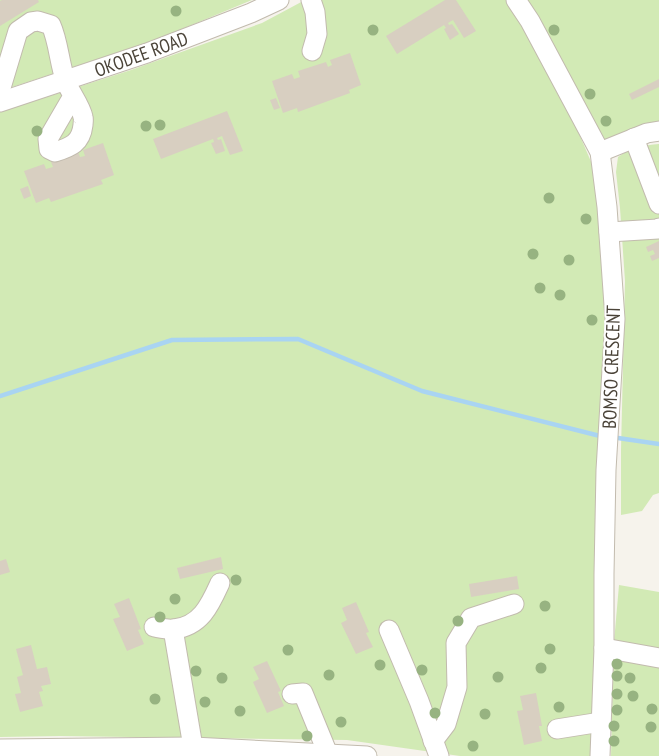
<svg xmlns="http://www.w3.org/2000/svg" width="659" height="756" viewBox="0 0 659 756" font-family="'PT Sans Narrow',sans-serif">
<rect width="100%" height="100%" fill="#f6f3ec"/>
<g fill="#d2eab5">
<path d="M0 0H252L153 41 0 91Z"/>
<path d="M305 0H506L552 76 574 122 592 164 604 221 605 361 595 756H460L347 740 60 736 0 737V112L131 70 262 23Z"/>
<path d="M525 0H659V121L627 132 603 143Z"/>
<path d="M659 144V493L653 495 642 511 621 515V450L625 281 620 208 616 172 618 157C630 148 644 145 659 144Z"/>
<path d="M619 585 659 592V756H611L614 642Z"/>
</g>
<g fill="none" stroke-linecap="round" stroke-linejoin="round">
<g stroke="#a9d4f2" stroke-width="4.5">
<path d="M0 396 172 340 298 339 422 391 600 436"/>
<path d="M618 438 659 444"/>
</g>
</g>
<g fill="#d8cfc1">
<path d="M2 0H38L39 2 0 26V1Z"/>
<path d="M445 0H456L476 31 464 38 453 20 448 23 449 25 452 24 459 34 450 40 444 29 446 28 444 25 397 54 386 36Z"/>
<path d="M350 53 361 85 349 90 350 93 298 112 297 108 283 113 272 81 292 74 294 79 300 77 298 71 326 62 328 67 332 65 330 60Z"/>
<path d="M659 79V87L632 100 629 94Z"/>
<path d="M276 98 280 108 274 110 270 100Z"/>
<path d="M227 111 243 151 230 155 222 136 217 138 218 140 221 139 225 151 216 154 211 143 214 142 213 139 161 159 153 139Z"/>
<path d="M103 143 114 175 101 180 103 184 51 202 49 198 36 203 24 171 44 164 46 169 53 167 51 162 78 152 80 157 85 156 83 150Z"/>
<path d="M28 186 31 196 24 199 20 189Z"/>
<path d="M659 241V258L652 261 650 256 655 254 653 250 648 252 646 247Z"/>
<path d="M221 557 223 569 180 579 177 568Z"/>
<path d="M6 559 10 572 0 575V561Z"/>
<path d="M517 576 519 589 471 597 469 584Z"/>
<path d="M129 598 141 629 138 630 144 644 127 651 113 619 120 617 114 604Z"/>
<path d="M356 602 369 632 366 633 373 647 356 654 341 623 347 620 342 608Z"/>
<path d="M31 645 37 669 47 667 51 684 41 686 43 691 39 692 43 706 20 712 15 694 21 693 17 677 23 675 16 649Z"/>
<path d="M267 661 281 691 278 692 284 706 267 713 253 682 259 679 253 667Z"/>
<path d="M536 693 542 726H539L542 741 524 745 517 711 523 710 520 696Z"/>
</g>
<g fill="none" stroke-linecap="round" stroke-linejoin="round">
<g stroke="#c2bbae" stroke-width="21">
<g id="minor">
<path d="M311 0 315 12 317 34 312 51"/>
<path d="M516 0 530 21 600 152 607 207 615 319 606 470 604 574V648L600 756"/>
<path d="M0 91 18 31 31 22 38 21 51 25C59 43 59 63 66 82 70 92 81 106 83 117 84 118 83 123 83 125 81 143 71 147 55 152L49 149 48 139 73 96"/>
<path d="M0 102 147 53 251 13 279 0"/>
<path d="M634 138 659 204"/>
<path d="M600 152 647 133 659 131"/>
<path d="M609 232 658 229 659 228"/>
<path d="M154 627C160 628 168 630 174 629 201 626 210 605 220 583"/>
<path d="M173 629 193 747"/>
<path d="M389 630 419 701 439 756"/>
<path d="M604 648 659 658"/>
<path d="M292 694 303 693 328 754"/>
<path d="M557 729 601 722"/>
<path d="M433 741 446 724 457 687 456 643 471 618 514 604"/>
<path d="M0 749 193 747 367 756"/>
</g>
</g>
<use href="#minor" stroke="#fff" stroke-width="19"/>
</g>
<g fill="#97b381">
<circle cx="176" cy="11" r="5.5"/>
<circle cx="373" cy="30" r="5.5"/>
<circle cx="554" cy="30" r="5.5"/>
<circle cx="590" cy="94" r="5.5"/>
<circle cx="606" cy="121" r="5.5"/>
<circle cx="160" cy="125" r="5.5"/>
<circle cx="146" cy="126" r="5.5"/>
<circle cx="37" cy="131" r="5.5"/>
<circle cx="549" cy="198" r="5.5"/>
<circle cx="586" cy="219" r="5.5"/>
<circle cx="533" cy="254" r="5.5"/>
<circle cx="569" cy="260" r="5.5"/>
<circle cx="540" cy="288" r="5.5"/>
<circle cx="560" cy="295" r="5.5"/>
<circle cx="592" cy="320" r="5.5"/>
<circle cx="236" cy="580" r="5.5"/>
<circle cx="175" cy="599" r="5.5"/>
<circle cx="545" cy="606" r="5.5"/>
<circle cx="160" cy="617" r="5.5"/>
<circle cx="458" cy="621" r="5.5"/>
<circle cx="550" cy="649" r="5.5"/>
<circle cx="288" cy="650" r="5.5"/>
<circle cx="617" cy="664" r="5.5"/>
<circle cx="380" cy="665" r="5.5"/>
<circle cx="541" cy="668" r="5.5"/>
<circle cx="422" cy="670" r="5.5"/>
<circle cx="196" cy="671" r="5.5"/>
<circle cx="329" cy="675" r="5.5"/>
<circle cx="617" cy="676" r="5.5"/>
<circle cx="498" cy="677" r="5.5"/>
<circle cx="222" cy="678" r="5.5"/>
<circle cx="630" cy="678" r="5.5"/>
<circle cx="617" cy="694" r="5.5"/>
<circle cx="633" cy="696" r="5.5"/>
<circle cx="155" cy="699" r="5.5"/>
<circle cx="205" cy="702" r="5.5"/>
<circle cx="559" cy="707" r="5.5"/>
<circle cx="652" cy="709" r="5.5"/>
<circle cx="617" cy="710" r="5.5"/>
<circle cx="240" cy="711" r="5.5"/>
<circle cx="435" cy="713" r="5.5"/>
<circle cx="485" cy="714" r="5.5"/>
<circle cx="341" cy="722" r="5.5"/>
<circle cx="614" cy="726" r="5.5"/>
<circle cx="651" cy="727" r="5.5"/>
<circle cx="307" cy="736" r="5.5"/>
<circle cx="614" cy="741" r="5.5"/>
<circle cx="473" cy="746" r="5.5"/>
</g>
<g text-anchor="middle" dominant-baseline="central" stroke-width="4" stroke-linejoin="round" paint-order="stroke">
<g font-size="19" fill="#4b4439" stroke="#fff">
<text transform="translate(141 54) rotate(-20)">OKODEE ROAD</text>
<text transform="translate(611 367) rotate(-88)">BOMSO CRESCENT</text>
</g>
</g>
</svg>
